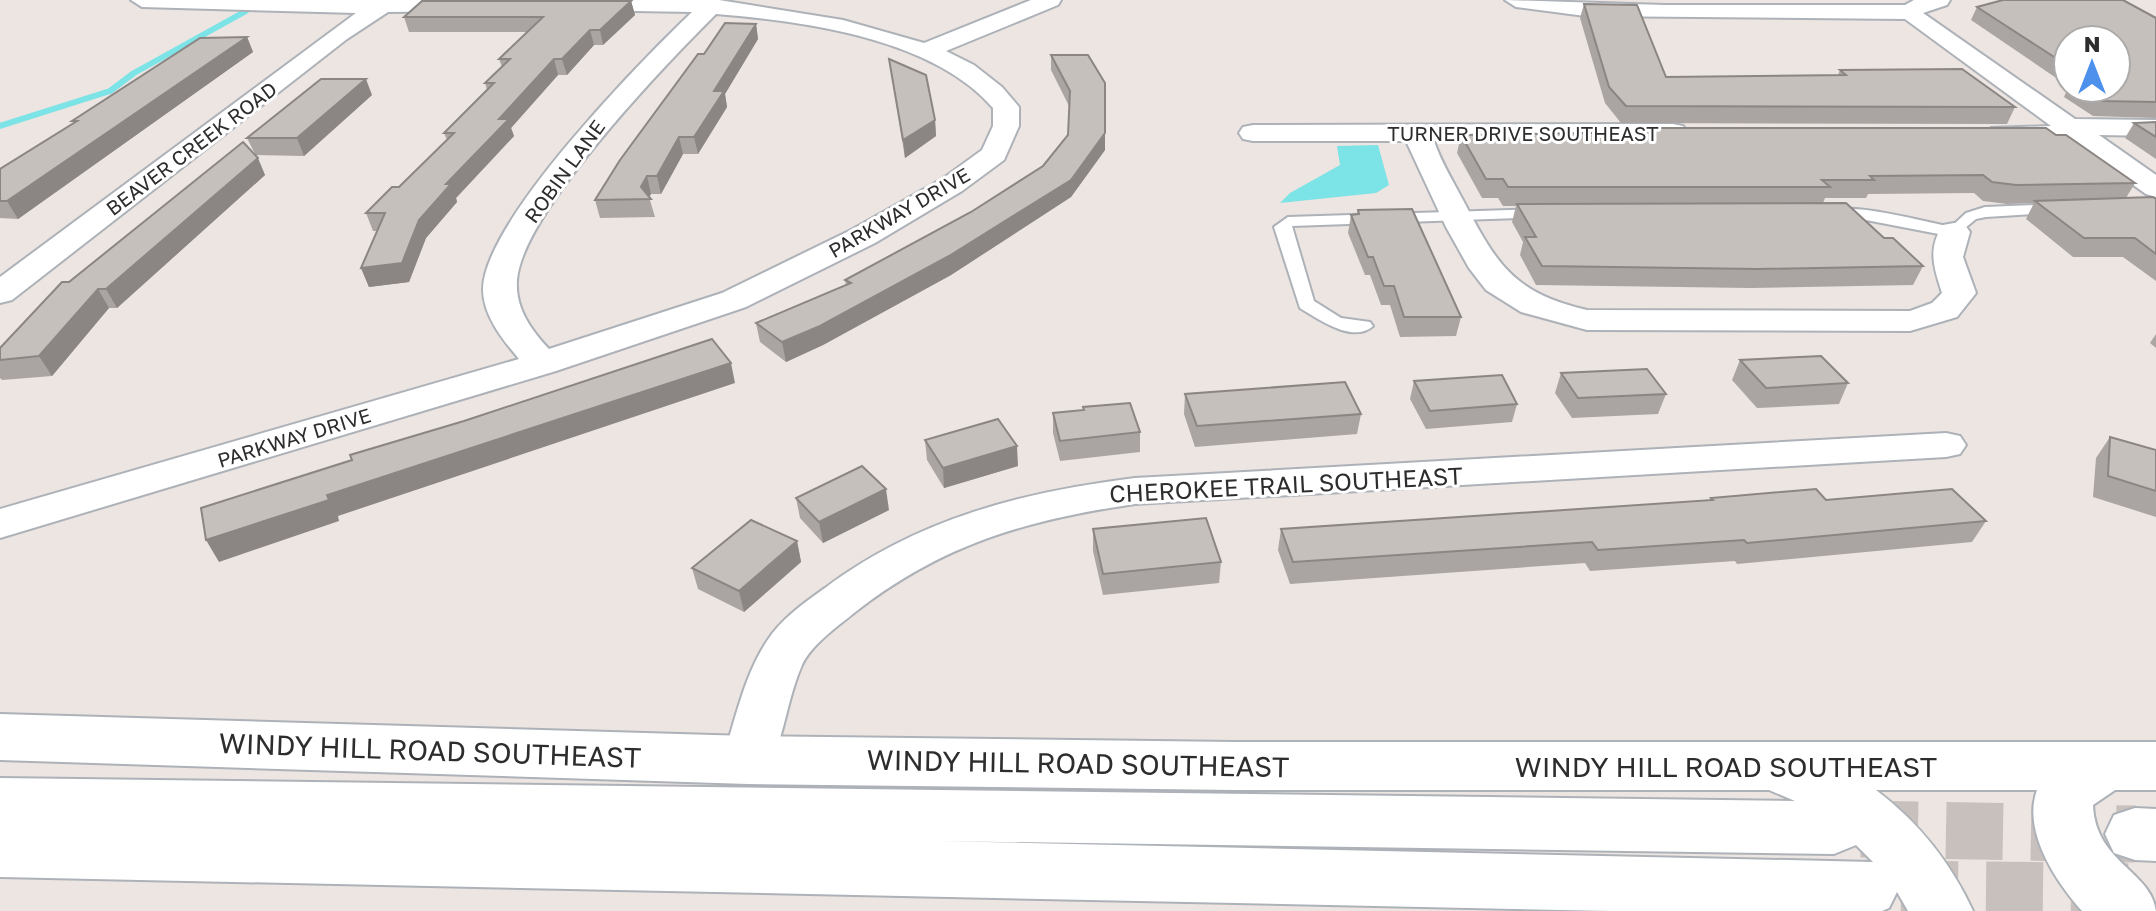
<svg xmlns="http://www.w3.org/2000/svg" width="2156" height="911" viewBox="0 0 2156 911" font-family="'Golos Text',sans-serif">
<rect width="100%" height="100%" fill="#ede5e1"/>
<path fill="#7ce3e6" d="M1378 145 1389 185 1376 193 1280 203 1290 193 1340 165 1337 146Z"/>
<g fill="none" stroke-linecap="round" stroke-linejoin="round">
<path stroke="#7ce3e6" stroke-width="6" d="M0 126 110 91 134 73 246 11"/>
<g stroke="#c7c0bd" stroke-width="57" stroke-dasharray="57 28" stroke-linecap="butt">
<path d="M1861 829 2135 834"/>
<path d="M1901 889 2156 892"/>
</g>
<g stroke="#adb2b8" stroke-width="4">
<g id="lane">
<path d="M2058 204 2063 206V212L1986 217 1976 219 1954 237 1866 220 1831 218 1823 213C1841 199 1926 222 1951 227L1966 213 1985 207Z"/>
<path d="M1539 209 1547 214 1544 217 1292 226 1314 301 1341 318 1370 322 1373 326C1353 344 1318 319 1300 308L1274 227 1288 217Z"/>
</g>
</g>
<g stroke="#adb2b8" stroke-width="4">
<g id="street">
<path d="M131 0H481L484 4 473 11 388 12 347 39 12 300 0 303V277L356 13 142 7Z"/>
<path d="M568 0H719L843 20 924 43 1031 0H1061L1058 5 946 51 974 65 1002 87 1019 107V126L1004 160 962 191 875 243 746 307 556 371 0 538V509L519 359C502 339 483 315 483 289 484 221 641 61 692 12L577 10 569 8 566 3ZM716 14C803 21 933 38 993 108V126L982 150 942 179 853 229 722 293 549 349C531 330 515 308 517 280 522 213 666 64 716 14Z"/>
<path d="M1505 0 1664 5H1905L1914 0H1950L1947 5 1923 13 2075 119 2156 120V136L2099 135 2156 175V197L2146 194 2074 143 1991 140 1987 134 1991 128 2051 126 1905 19 1585 16 1516 7Z"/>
<path d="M1673 124 1683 126 1687 132 1683 138 1434 141C1441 162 1453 181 1464 202 1497 265 1514 293 1587 310L1910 311 1932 303 1942 293C1934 268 1927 249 1943 225L1954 223 1965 225 1970 232 1963 257 1976 293 1957 317 1910 331 1587 330 1521 312 1486 290 1469 268 1446 227 1406 141H1253L1243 139 1239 133 1243 127 1253 125Z"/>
<path d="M1946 433 1960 436 1966 445 1960 454 1946 457 1135 504C1026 520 942 544 854 613 837 627 812 644 802 665 787 698 784 740 766 775L748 781 730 775 722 760C735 722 744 675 767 641 781 619 804 603 825 588 917 519 1022 492 1135 478Z"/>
</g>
</g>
<g stroke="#adb2b8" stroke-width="4">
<g id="secondary">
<path d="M0 714 748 736 1234 742H2156V790H2115L2093 805C2095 862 2151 871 2156 911H2082C2056 882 2022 831 2037 790H1876C1919 823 1950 861 1973 911H1908L1897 892 1889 908 1882 911H1611L0 877V778L1795 801 1769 790H1234L748 784 0 760ZM939 841 1834 854 1856 845 1873 862Z"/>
<path d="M2135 808 2156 809V861L2135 860 2114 853 2105 834 2114 815Z"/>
</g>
</g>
<use href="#lane" fill="#fff" fill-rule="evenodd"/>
<use href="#street" fill="#fff" fill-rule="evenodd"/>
<use href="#secondary" fill="#fff" fill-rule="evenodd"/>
</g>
<g fill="#aaa5a2">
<path d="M631 1 635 15 603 45H594L567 75H558L511 128 514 136 456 198 457 202 426 238 409 282 369 287 361 268 377 231H373L366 213 399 187 447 140 444 133 487 90 485 83 502 67 499 59 528 32H409L404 17Z"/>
<path d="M1584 4 1666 77 1838 75 1840 70 2015 107 2007 124 1621 123 1605 103 1580 18Z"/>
<path d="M1977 7 2156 18V118L2093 116 2064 97 2068 88H2116L2068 40V86L1971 20Z"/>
<path d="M756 24 758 39 725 94 727 107 698 154H683L661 194H651L649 197 655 217 600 218 595 200 704 54Z"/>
<path d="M247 37 253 52 18 219 0 218V169L74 124 72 121Z"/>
<path d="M1051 55 1105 150 1071 197 951 275 823 345 786 362 760 342 756 323 846 285 845 280 971 212 1043 166 1068 135 1069 106 1051 70Z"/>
<path d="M889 59 935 120 936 136 905 158Z"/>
<path d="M372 95 304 156 255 155 265 175 117 308H109L52 376 2 380 0 378V348L69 282 255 154 247 138Z"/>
<path d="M2156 122V159L2125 138 2134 123Z"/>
<path d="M1645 128 2056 135 2135 183 2126 198 2156 199V281L2123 257H2073L2026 219 2034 203 2007 204 1983 201 1974 193 1868 194 1866 198H1825L1823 203 1884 238 1923 266 1913 285 1750 288 1536 285 1520 255 1523 242 1512 222 1516 206H1503L1498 198H1482L1457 153 1461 135 1643 132Z"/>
<path d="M1358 210 1461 317 1456 336 1400 337 1390 305H1381L1370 275H1365L1348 233 1351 215 1357 214Z"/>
<path d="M2156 334V348L2150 343Z"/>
<path d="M1740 360 1848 383 1839 404 1757 408 1732 380Z"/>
<path d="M1561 373 1666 394 1658 414 1572 418 1555 393Z"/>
<path d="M1414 381 1517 404 1512 422 1426 429 1410 399Z"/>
<path d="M1185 394 1361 414 1357 434 1195 447 1184 414Z"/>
<path d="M1083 407 1140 432V452L1060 461 1053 433V413L1083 410Z"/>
<path d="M2110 437 2156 450V517L2093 497 2096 458Z"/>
<path d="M925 440 1018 466 944 488 927 460Z"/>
<path d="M796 498 889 510 823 543 800 518Z"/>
<path d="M1711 498 1826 500 1986 521 1972 542 1737 564 1735 561 1590 571 1585 563 1290 584 1278 550 1281 529 1710 500Z"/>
<path d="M1093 529 1221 562 1219 583 1103 595 1093 551Z"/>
<path d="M797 541 801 562 744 612 698 589 692 568Z"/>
</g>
<g fill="#8b8684">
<path d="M631 1 635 15 603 45 600 30Z"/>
<path d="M756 24 758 39 725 94 727 107 698 154 694 137 714 91Z"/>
<path d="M590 30 594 45 567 75 562 59Z"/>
<path d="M247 37 253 52 18 219 7 201Z"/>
<path d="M554 59 558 75 511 128 514 136 456 198 457 202 426 238 409 282 369 287 361 268 419 220 446 184 499 119Z"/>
<path d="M366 79 372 95 304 156 297 138Z"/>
<path d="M935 120 936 136 905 158 903 140Z"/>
<path d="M1105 133V150L1071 197 951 275 823 345 786 362 782 342Z"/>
<path d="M679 137 683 154 661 194 657 176Z"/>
<path d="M258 158 265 175 117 308 106 289Z"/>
<path d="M647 176 651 194 648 199 641 187Z"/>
<path d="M98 289 109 308 52 376 39 356Z"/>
<path d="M731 363 735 383 338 516 339 521 219 562 206 540 327 495Z"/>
<path d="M1017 446 1018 466 944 488 943 468Z"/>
<path d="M886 489 889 510 823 543 819 522Z"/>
<path d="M797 541 801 562 744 612 739 591Z"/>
</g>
<g fill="#c6c0bc" stroke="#8b8684" stroke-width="2">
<path d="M2003 0H2123L2156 18V102L2101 101 2082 88H2116V40H2068V66L1977 7Z"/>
<path d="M422 1H631L600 30H590L562 59H554L499 119H509L446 184H451L419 220 402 263 361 268 385 213H366L392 187H399L454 133H444L494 83H485L510 59H499L543 17H404Z"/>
<path d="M1584 4 1637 5 1666 77 1846 75 1840 70 1962 69 2015 107 1626 106 1609 87Z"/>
<path d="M725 23 756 24 714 91H724L694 137H679L657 176H647L641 187 651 199 595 200 620 160 698 54H704Z"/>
<path d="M247 37 7 201H0V169L77 121H72L200 38Z"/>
<path d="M1051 55H1088L1105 83V133L1071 180 949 256 820 326 782 342 756 323 851 283 845 280 971 212 1043 166 1068 135 1070 91Z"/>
<path d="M889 59 926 75 935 120 903 140Z"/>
<path d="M321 79H366L297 138H247Z"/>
<path d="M2156 122V137L2134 123Z"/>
<path d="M1645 128H2046L2056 135H2066L2135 183 2016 185 1992 182 1983 175 1870 176 1874 180H1822L1830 187H1508L1503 179H1486L1461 135 1648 132Z"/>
<path d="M243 142 258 158 106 289H98L39 356 0 360V348L62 282H69Z"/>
<path d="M2153 197 2156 199V254L2135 238H2084L2035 201Z"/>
<path d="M1846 203 1884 238H1893L1923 266 1758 269 1542 266 1525 237H1536L1517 204Z"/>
<path d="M1412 209 1461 317H1404L1394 286H1384L1373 257H1368L1351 215 1359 214 1358 210Z"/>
<path d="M712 339 731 363 327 495 329 500 206 540 201 508 352 460 350 455 464 421Z"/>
<path d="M1821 356 1848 383 1766 388 1740 360Z"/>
<path d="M1647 369 1666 394 1578 398 1561 373Z"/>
<path d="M1502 375 1517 404 1430 411 1414 381Z"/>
<path d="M1345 382 1361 414 1197 426 1185 394Z"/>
<path d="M1130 403 1140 432 1060 441 1053 413 1084 410 1083 407Z"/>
<path d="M998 419 1017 446 943 468 925 440Z"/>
<path d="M2110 437 2156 450V491L2108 476Z"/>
<path d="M862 466 886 489 819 522 796 498Z"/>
<path d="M1816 489 1826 500 1952 489 1986 521 1747 543 1744 540 1598 550 1592 542 1293 562 1281 529 1713 500 1711 498Z"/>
<path d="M1206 518 1221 562 1103 574 1093 529Z"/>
<path d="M751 520 797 541 739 591 692 568Z"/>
</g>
<g text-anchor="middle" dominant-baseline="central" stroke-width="6" stroke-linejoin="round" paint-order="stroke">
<g font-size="20" fill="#2d2d2d" stroke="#fff">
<text x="1523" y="133">TURNER DRIVE SOUTHEAST</text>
<text transform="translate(191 148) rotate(-37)">BEAVER CREEK ROAD</text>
<text transform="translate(564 171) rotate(-54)">ROBIN LANE</text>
<text transform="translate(899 212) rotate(-30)">PARKWAY DRIVE</text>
<text transform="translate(294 437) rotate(-17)">PARKWAY DRIVE</text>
</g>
<g font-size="24" fill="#2d2d2d" stroke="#fff">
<text transform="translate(1286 484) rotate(-3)">CHEROKEE TRAIL SOUTHEAST</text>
</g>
<g font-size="28" fill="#2d2d2d" stroke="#fff">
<text transform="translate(430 750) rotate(2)">WINDY HILL ROAD SOUTHEAST</text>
<text transform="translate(1078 763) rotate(1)">WINDY HILL ROAD SOUTHEAST</text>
<text x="1726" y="766">WINDY HILL ROAD SOUTHEAST</text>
</g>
</g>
<g transform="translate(2092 64)"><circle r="38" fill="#ffffff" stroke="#ababab" stroke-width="2"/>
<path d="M0-6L14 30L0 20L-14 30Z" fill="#4e91ed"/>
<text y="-12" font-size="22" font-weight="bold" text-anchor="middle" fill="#2d2d2d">N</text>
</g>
</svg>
